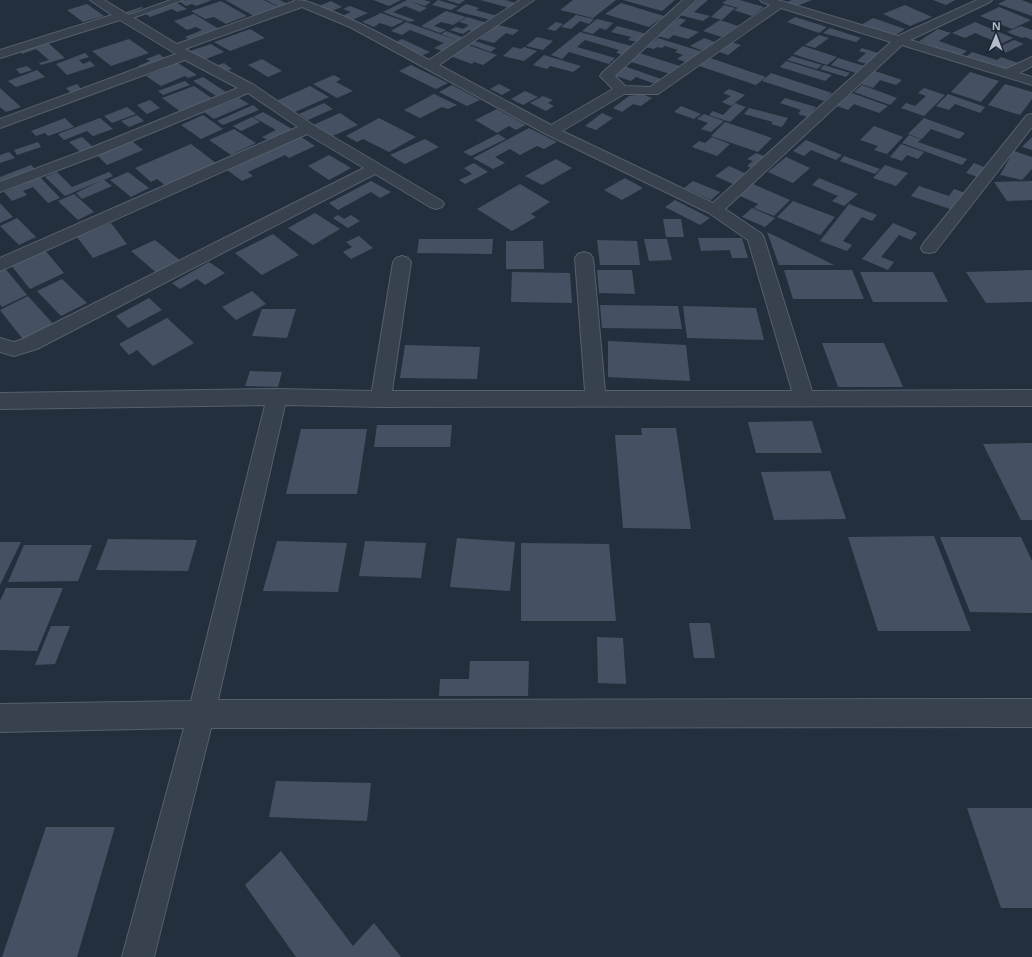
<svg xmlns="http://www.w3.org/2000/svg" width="1032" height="957" viewBox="0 0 1032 957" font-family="'Noto Sans',sans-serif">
<rect width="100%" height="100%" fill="#242f3e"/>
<g fill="#455162">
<path d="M186 0H212L196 6 192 4 186 6 180 2Z"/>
<path d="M225 0H264L278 7 254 16Z"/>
<path d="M266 0H280L288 4 279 7Z"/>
<path d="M373 0H401L389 6Z"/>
<path d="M407 0H424L431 2 425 6 409 1 427 8 420 12 405 6 393 12 415 20 410 22 383 12Z"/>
<path d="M438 0 458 6 451 10 432 5Z"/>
<path d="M446 0H465L459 4Z"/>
<path d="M480 0H505L516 3 510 8Z"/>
<path d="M573 0H616L593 18 560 10Z"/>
<path d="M623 0H675L662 11Z"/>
<path d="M698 0H708L694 12 710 16 703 21 680 15Z"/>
<path d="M727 0H740L764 7 752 16 734 10 738 8 722 3Z"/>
<path d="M792 0H812L797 6 787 2Z"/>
<path d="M933 0H955L946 5Z"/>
<path d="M1006 0H1022L1032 4V16L998 4Z"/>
<path d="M221 1 247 16 226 24 214 17 205 19 191 11Z"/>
<path d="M331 1 342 7 329 12 319 6Z"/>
<path d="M177 3 187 9 177 12 172 9 150 17 146 14Z"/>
<path d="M621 3 664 16 649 27 605 14Z"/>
<path d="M87 4 104 16 83 22 67 10Z"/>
<path d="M466 4 479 8 476 10 497 16 491 20 456 11Z"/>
<path d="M724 5 735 8 722 20 711 17Z"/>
<path d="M905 5 932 17 910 26 883 14Z"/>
<path d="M350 6 368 13 352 20 342 16 351 12 343 9Z"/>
<path d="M141 7 143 8 128 14 126 12Z"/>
<path d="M999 7 1031 20 1012 29 980 16Z"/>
<path d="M446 11 466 17 453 25 441 22 434 26 446 30 440 33 421 26Z"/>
<path d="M381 13 404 21 392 27 380 23 374 27 362 22Z"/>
<path d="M194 14 219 29 190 40 185 37 202 30 196 27 187 30 174 21Z"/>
<path d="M576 15 594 19 589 24 580 21 571 29 561 27Z"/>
<path d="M467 17 487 23 473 32 469 30 463 34 450 30 456 27 463 29 469 25 459 22Z"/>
<path d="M795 17 827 27 819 33 787 22Z"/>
<path d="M679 18 686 20 679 26 699 32 688 39 673 35 669 39 657 36 666 28 676 31 667 28Z"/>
<path d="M873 18 905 29 894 36 861 25Z"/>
<path d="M597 19 613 23 606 30 600 28 593 34 582 31Z"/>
<path d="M720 20 738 26 722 37 703 31Z"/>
<path d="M406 22 459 41 442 51 434 48 444 43 410 30 402 35 391 31Z"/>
<path d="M556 22 563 24 555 31 547 29Z"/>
<path d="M975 22 1013 38 1001 44 975 33 965 38 952 33Z"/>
<path d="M498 25 519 30 513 35 506 33 494 43 479 39Z"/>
<path d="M617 26 647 34 638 42 628 40 631 37 611 32Z"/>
<path d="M1021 26 1032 30V40L1025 37 1022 38 1007 32Z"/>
<path d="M830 28 861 38 856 42 823 33Z"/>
<path d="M250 29 265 38 230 51 214 42Z"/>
<path d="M938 29 951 33 939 41 967 51 960 56 919 41Z"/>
<path d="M446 31 464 38 459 41 441 34Z"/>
<path d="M580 32 635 47 625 55 616 53 619 50 585 40 577 47 615 58 609 64 569 52 562 59 551 55Z"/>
<path d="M819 35 829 38 815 48 805 45Z"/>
<path d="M537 37 553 41 543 50 526 46Z"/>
<path d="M658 38 703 52 688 63 677 59 683 55 675 52 678 50 665 46 662 48 657 47 654 49 646 47Z"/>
<path d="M704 38 715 42 703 51 690 46Z"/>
<path d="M129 39 149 53 111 66 92 51Z"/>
<path d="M402 39 430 52 423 55 394 43Z"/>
<path d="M1014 40 1024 44 1005 53 995 49Z"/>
<path d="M46 41 65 58 41 65 39 63 49 60 36 49 22 54 19 50Z"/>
<path d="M475 41 496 48 491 52 469 44Z"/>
<path d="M731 42 741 45 728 55 717 51Z"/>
<path d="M211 44 224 52 203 60 190 51Z"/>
<path d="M468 45 497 55 483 65 474 62 472 64 450 56Z"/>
<path d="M803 46 837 57 827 65 793 54Z"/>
<path d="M513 47 521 49 524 47 537 51 524 61 503 56Z"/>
<path d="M862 48 878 53 867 64 857 61 866 53 859 51Z"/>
<path d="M972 52 997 60 1001 57 1018 63 1009 71 966 57Z"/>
<path d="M85 53 89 57 79 60 83 64 90 61 95 66 67 75 56 64Z"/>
<path d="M639 53 680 66 670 74 628 61Z"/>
<path d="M159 54 168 60 143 69 138 66 150 61 146 59Z"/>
<path d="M544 55 581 66 573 72 550 66 547 69 533 65Z"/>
<path d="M792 56 822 65 817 69 787 60Z"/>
<path d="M710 58 766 77 756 85 699 66Z"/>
<path d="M838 58 864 66 856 73 831 65Z"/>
<path d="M262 59 282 71 268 77 248 65Z"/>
<path d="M786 61 832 75 825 81 780 67Z"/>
<path d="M178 63 197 75 188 78 185 76 161 86 146 76Z"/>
<path d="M224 63 232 69 223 72 215 66Z"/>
<path d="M411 65 448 83 436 89 399 71Z"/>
<path d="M824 65 850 73 846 77 820 69Z"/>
<path d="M27 66 32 70 20 74 16 69Z"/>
<path d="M624 66 661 79 655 84 636 77 631 81 613 75Z"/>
<path d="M37 70 45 77 16 87 8 81Z"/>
<path d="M875 71 902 80 896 85 880 80 873 88 861 84Z"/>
<path d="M970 72 999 81 981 102 951 92Z"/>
<path d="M771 73 832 93 824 101 762 81Z"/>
<path d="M334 75 341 79 336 82 353 91 337 98 313 84Z"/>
<path d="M203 77 226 92 216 96 193 81Z"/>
<path d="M185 81 190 85 163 95 158 91Z"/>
<path d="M77 84 82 90 71 93 66 88Z"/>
<path d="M499 84 511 90 502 95 490 89Z"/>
<path d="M1005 84 1032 92V99L1020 115 988 105Z"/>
<path d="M452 85 480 100 467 106 439 92Z"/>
<path d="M862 85 897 98 890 105 854 92Z"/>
<path d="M194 86 213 99 181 112 162 98Z"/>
<path d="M310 86 329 97 295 112 276 101Z"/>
<path d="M0 88 21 107 6 112 0 107Z"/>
<path d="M924 88 945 95 924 116 901 108 906 103 915 106 926 96 918 93Z"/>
<path d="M729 89 745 95 731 106 722 102 731 96 723 93Z"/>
<path d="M525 91 538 97 523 105 511 99Z"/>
<path d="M852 93 888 106 879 113 854 104 848 110 837 106Z"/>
<path d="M434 94 457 105 448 109 442 107 420 118 404 110Z"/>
<path d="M642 94 652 98 641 106 633 104 622 112 613 108 629 96Z"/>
<path d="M948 94 985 107 980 113 955 104 949 110 936 106Z"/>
<path d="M543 96 553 100 548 103 554 106 546 111 530 103Z"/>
<path d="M239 98 249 104 214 119 204 112Z"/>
<path d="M785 98 816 107 808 117 798 114 801 110 780 103Z"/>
<path d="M150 100 160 108 147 114 137 105Z"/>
<path d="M324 103 333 109 308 120 299 114Z"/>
<path d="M735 103 746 107 730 122 709 115 713 111 723 115Z"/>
<path d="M253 105 259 110 223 125 217 121Z"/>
<path d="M681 106 701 114 694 119 674 112Z"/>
<path d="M127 107 136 114 112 123 104 116Z"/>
<path d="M749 108 788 118 782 127 771 124 773 122 744 114Z"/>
<path d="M497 109 526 125 516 130 509 126 497 133 475 120Z"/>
<path d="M263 112 292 129 268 140 262 137 276 130 253 117Z"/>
<path d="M340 113 358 125 330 137 313 125Z"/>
<path d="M602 113 613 118 596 130 585 126Z"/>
<path d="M704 114 724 121 711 132 701 129 708 123 697 119Z"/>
<path d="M137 115 144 121 129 127 121 121Z"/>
<path d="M203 115 223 129 201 139 181 125Z"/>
<path d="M252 117 260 122 241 131 233 126Z"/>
<path d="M65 118 74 127 48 136 45 133 36 136 31 131Z"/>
<path d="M100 118 113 129 93 136 87 131 64 140 58 134Z"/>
<path d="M379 118 416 137 389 152 363 139 357 142 346 136Z"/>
<path d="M924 118 965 133 959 139 931 129 922 139 908 134Z"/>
<path d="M725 122 772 138 758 152 711 136Z"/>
<path d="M874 126 903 137 887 154 874 150 878 146 860 140Z"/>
<path d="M529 128 557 142 544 149 537 146 520 155 510 149 495 157 505 163 493 169 473 158Z"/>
<path d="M234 129 256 143 231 155 209 140Z"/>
<path d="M498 134 506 139 471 156 463 152Z"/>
<path d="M909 135 921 139 918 142 967 159 962 165 902 143Z"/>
<path d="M300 136 315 146 289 158 285 155 248 172 253 176 242 181 227 170Z"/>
<path d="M82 137 94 148 82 153 69 142Z"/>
<path d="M712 137 730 144 717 156 692 147 699 141 705 143Z"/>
<path d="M1032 137V150L1022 147Z"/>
<path d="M425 139 439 147 405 164 390 155Z"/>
<path d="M806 140 842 155 836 160 811 150 804 156 793 151Z"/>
<path d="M132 141 143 150 107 165 97 155Z"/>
<path d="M38 142 41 147 17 155 14 150Z"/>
<path d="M191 144 216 163 165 185 157 179 151 182 135 168Z"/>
<path d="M901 144 924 152 918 159 907 155 902 161 890 157Z"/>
<path d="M1014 151 1032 157V169L1022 180 1000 175Z"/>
<path d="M9 152 15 158 0 163V155Z"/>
<path d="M756 153 769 158 754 169 747 166 753 161 747 159Z"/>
<path d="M329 155 351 168 329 180 308 166Z"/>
<path d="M844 156 880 169 875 174 840 161Z"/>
<path d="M786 157 810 168 793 183 768 172Z"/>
<path d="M556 159 572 168 542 185 525 176Z"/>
<path d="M474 163 488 172 465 184 459 180 472 174 464 168Z"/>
<path d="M974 163 989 169 981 178 966 173Z"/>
<path d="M31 165 35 169 2 182 0 180V177Z"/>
<path d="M885 165 908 173 896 186 873 178Z"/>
<path d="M729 166 749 175 735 185 715 176Z"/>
<path d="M57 172 72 187 109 172 113 176 104 180 112 186 82 199 76 193 100 181 65 196 45 177Z"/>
<path d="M128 172 149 188 131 197 110 180Z"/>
<path d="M40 177 60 198 48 203 33 187 23 191 27 195 12 201 4 192Z"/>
<path d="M625 178 643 188 622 200 604 190Z"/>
<path d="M819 178 858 194 844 206 832 201 838 196 812 185Z"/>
<path d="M371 181 391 192 380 198 371 192 338 210 329 203Z"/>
<path d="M693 181 720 192 711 200 684 188Z"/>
<path d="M1032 181V200L1007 201 994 182Z"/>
<path d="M520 184 550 202 531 214 536 217 512 231 477 209Z"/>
<path d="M753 184 790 200 774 216 754 208 758 204 740 196Z"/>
<path d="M919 186 949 196 954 189 965 193 953 210 911 196Z"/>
<path d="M74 194 94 212 78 220 58 201Z"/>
<path d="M675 200 710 218 700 225 665 207Z"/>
<path d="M793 201 835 217 820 235 777 217Z"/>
<path d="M0 203 13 217 0 223Z"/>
<path d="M849 204 877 215 872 221 862 217 843 241 852 245 847 251 820 241Z"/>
<path d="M752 208 775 218 765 227 742 217Z"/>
<path d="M315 213 340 229 313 245 288 228Z"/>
<path d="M338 215 344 219 351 215 360 221 348 228 333 218Z"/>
<path d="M17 218 36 237 19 245 0 226Z"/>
<path d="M663 219H681L684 237H666Z"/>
<path d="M111 223 127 244 93 258 77 237Z"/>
<path d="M893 223 917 233 911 240 899 235 881 257 894 262 888 270 862 259Z"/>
<path d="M767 232 834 265H779Z"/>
<path d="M273 234 299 255 262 275 235 253Z"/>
<path d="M359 236 373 248 351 259 343 252 352 247 346 242Z"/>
<path d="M698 238H742L748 258H732L730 250 701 251Z"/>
<path d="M419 239H493L492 254 417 253Z"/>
<path d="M644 239H667L672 260 649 261Z"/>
<path d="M155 240 182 262 159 275 131 251Z"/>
<path d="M597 240 637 241 640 265H600Z"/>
<path d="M506 241H543L544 269H506Z"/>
<path d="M44 249 64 273 30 289 10 264Z"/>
<path d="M209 262 225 273 205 285 197 279 180 289 172 283Z"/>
<path d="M4 267 27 295 2 307 0 304V269Z"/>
<path d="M597 270H632L635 294 599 293Z"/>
<path d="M784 270H852L864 299H793Z"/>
<path d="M1032 270V302L986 303 966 272Z"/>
<path d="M512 272 570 273 572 303 511 302Z"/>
<path d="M860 272H933L948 302H873Z"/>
<path d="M62 279 87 303 61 316 37 291Z"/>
<path d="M252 291 266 304 236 320 222 307Z"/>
<path d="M28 296 56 327 25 342 0 310Z"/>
<path d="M149 298 162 310 128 328 116 316Z"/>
<path d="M600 305 678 306 682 329 602 328Z"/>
<path d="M683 306 756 308 764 340 687 338Z"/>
<path d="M262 309H296L287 338 252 336Z"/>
<path d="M167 318 194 343 153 366 137 350 129 355 119 344Z"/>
<path d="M608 341 686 345 690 381 608 377Z"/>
<path d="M822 343H884L903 387H838Z"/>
<path d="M405 345 480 347 477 379 400 378Z"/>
<path d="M250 371 282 372 278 387 245 386Z"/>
<path d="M812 421 822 453H756L748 422Z"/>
<path d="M377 425H452L450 447H374Z"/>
<path d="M641 428H676L691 529 623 528 615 435H642Z"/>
<path d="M301 429H367L357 494H286Z"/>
<path d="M1032 443V520H1021L983 444Z"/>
<path d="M830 471 846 519 774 520 761 472Z"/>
<path d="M934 536 971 631H878L848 537Z"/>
<path d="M940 537H1021L1032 561V613L970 612Z"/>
<path d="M457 538 515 542 510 591 450 587Z"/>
<path d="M108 539 197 540 188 571 96 570Z"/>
<path d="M277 541 347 543 338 592 263 591Z"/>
<path d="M365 541 426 543 421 578 359 576Z"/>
<path d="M0 542H21L0 585Z"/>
<path d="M521 543 609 544 616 621H521Z"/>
<path d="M24 545H92L78 581 8 582Z"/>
<path d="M6 588H63L37 651 0 650V601Z"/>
<path d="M689 623H710L715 658H694Z"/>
<path d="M51 626H70L55 664 35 665Z"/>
<path d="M597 637 623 638 626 684 598 683Z"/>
<path d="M470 661H529L528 696H439L440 679H469Z"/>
<path d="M276 781 371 783 367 821 269 817Z"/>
<path d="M967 808H1032V908H1001Z"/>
<path d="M46 827H115L77 957H2Z"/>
<path d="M281 851 353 946 374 923 401 957H296L245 885Z"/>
</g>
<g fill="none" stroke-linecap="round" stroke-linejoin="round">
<g stroke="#565f6c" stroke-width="2">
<path id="lane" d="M171 0H183L127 20H121L120 18Z"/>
</g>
<g stroke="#565f6c" stroke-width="2">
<g id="street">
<path d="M90 0H104L177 44 295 1 294 0C309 0 315 5 329 10 364 24 396 42 429 60L520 0H534L439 65 551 125 613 89 600 76 602 73 683 0H696L615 76 625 86 650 87 770 5 762 2 760 0H778L898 36 977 0H992L990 2 910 40 1006 69 1032 57V66L1019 73 1032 77V85L902 45 725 209 762 234 764 238 812 391 1032 390V406L381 407 285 405 218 700 1032 699V727L211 728 154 957H122L184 728 0 732V704L191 701 265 405 0 409V393L277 389 372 391 393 262 396 258 402 256 408 258 411 262 392 391H585L575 258 578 254 584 252 590 254 593 258 605 391H792L748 240 709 213 546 134 350 27 302 7 185 49 254 85 313 125 442 201 444 204 442 207 436 209 430 207 375 174 37 349 14 356 0 352V338L14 342 23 339 364 168 307 134 0 271V258L298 127 248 93 98 155 0 192V182L88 149 238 88 185 60 0 128V119L176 54 120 20 0 58V50L112 15ZM781 8 891 42 713 203 562 131 624 94H658Z"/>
<path d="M1032 114V127L935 252 929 253 923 252 921 248 923 244 1027 115Z"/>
</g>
</g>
<use href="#lane" fill="#38414e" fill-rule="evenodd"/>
<use href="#street" fill="#38414e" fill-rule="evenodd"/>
</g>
<g transform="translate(996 36) rotate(1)" stroke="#1d2633" stroke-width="3" paint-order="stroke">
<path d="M0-3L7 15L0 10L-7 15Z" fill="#b4bcc9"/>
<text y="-6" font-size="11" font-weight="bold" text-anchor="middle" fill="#b4bcc9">N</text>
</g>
</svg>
